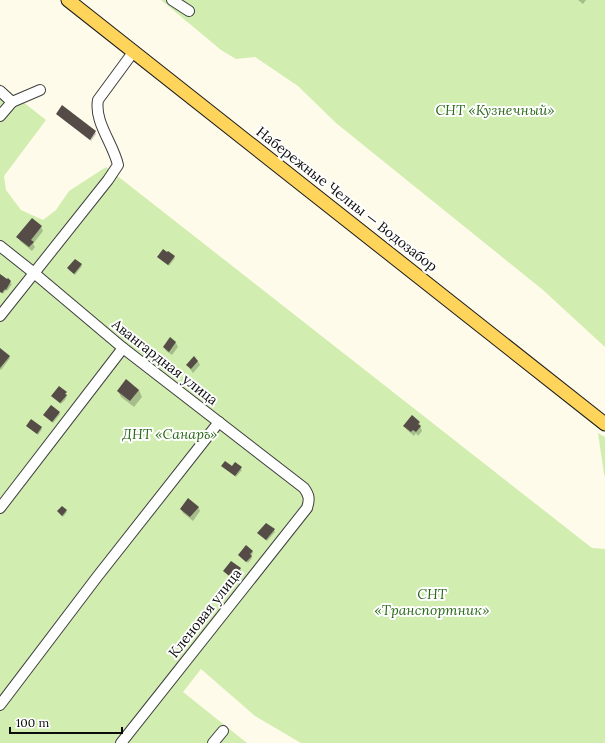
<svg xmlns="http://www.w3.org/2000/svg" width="605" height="743" viewBox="0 0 605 743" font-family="Lora,serif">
<rect width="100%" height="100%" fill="#fffbea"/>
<g fill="#d1edb0">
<path d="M161 0H605V347L543 290 336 123 298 86 255 57 236 59 221 50Z"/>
<path d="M0 84 46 120 4 176 6 190 21 210 43 220 56 210 69 191 106 167 592 548 605 549V743H301L255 716 201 669 183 692 247 743H0Z"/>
<path d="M598 433 605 437V477L604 474Z"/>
</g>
<g fill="#0003">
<path d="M578 0H586L583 4Z"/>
<path d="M62 107 95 132 96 134 91 141 58 115 57 114Z"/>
<path d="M41 227 43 231 33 244 35 247 32 251 20 241 18 237Z"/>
<path d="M174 257 175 258 169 266 160 259Z"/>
<path d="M81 265 82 266 75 275 69 270Z"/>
<path d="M0 274 12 284 7 291 6 290 3 294 0 292Z"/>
<path d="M170 339 176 343 178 347 172 355 166 351 164 347Z"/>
<path d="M0 349 10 358 1 370 0 369Z"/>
<path d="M198 361 200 365 193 373 187 365Z"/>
<path d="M59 388 67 395 65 400 61 404 54 398Z"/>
<path d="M139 390 142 397 134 407 121 397 118 391Z"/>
<path d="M59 413 60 414 53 423 44 415Z"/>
<path d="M31 420 42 429 38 435 27 426Z"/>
<path d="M419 422 422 431 418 436 416 433 414 436 407 430 404 426Z"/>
<path d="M235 463 242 470 236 477 223 467 232 468Z"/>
<path d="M198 507 200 511 193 521 183 513 181 509Z"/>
<path d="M66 511 67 512 63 517 59 513Z"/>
<path d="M274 530 275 532 267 541 260 535Z"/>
<path d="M252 551 253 553 251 556 252 558 248 563 239 555Z"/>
<path d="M240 569 241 570 234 580 224 571Z"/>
</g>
<g fill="#554c47">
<path d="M62 105 96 131 90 140 56 114Z"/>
<path d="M32 218 42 226 31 240 34 242 29 247 16 237Z"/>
<path d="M163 249 167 252 168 251 175 256 168 265 157 257Z"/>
<path d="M75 259 82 264 74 274 67 268Z"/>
<path d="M0 274 7 279 8 278 11 281 6 290 5 289 2 293 0 292Z"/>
<path d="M170 337 176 342 169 352 163 347Z"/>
<path d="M0 348 10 356 0 368Z"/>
<path d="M194 356 198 361 191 369 186 365Z"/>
<path d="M126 379 139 390 130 401 117 391Z"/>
<path d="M59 386 67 392 65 394 67 395 60 403 51 396Z"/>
<path d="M51 405 60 412 52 422 43 415Z"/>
<path d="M412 415 420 422 418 424 421 426 416 432 413 430 411 432 403 426Z"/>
<path d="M31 419 42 427 37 434 26 426Z"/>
<path d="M225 461 232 466 235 462 242 467 235 476 221 466Z"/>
<path d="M188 498 199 507 190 517 180 509Z"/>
<path d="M62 506 67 510 62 516 57 511Z"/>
<path d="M266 523 275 529 266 540 257 533Z"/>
<path d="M246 545 253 551 250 554 252 556 246 562 238 555Z"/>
<path d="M231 561 241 568 233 579 223 571Z"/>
</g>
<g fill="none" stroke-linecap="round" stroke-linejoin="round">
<g stroke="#3f3f3f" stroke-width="12">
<g id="minor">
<path d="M172 0 189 11"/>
<path d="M0 91 12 102"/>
<path d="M0 116 12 102 40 90"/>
<path d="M0 246 34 273 123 348 304 488C309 495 310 499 307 508L121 743"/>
<path d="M0 316 108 180 118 165C113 143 94 122 98 100L134 51"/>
<path d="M0 508 123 348"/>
<path d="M0 705 97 577 219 422"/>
<path d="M213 743 223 731"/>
</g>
</g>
<g stroke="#1d1d1d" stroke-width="15">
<path id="major" d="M68 0 605 424"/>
</g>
<use href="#minor" stroke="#fff" stroke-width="10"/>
<use href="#major" stroke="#ffd45a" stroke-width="13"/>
</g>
<g text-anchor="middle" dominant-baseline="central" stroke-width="4" stroke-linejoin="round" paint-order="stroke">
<g font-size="14" font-style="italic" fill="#296916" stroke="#fff">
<text x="495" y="110">СНТ «Кузнечный»</text>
<text x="170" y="434">ДНТ «Санаръ»</text>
<text x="432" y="594">СНТ<tspan x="432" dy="16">«Транспортник»</tspan></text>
</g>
<g font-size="14" fill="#0c0c0c" stroke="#fff">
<text transform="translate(347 199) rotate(38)">Набережные Челны — Водозабор</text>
<text transform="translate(165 362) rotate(38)">Авангардная улица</text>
<text transform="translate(205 613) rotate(-52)">Кленовая улица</text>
</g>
</g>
<path d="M10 727v6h112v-6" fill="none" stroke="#0c0c0c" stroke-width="2"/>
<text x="16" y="727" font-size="12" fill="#0c0c0c" stroke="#ffffff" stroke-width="3" paint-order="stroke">100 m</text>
</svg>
